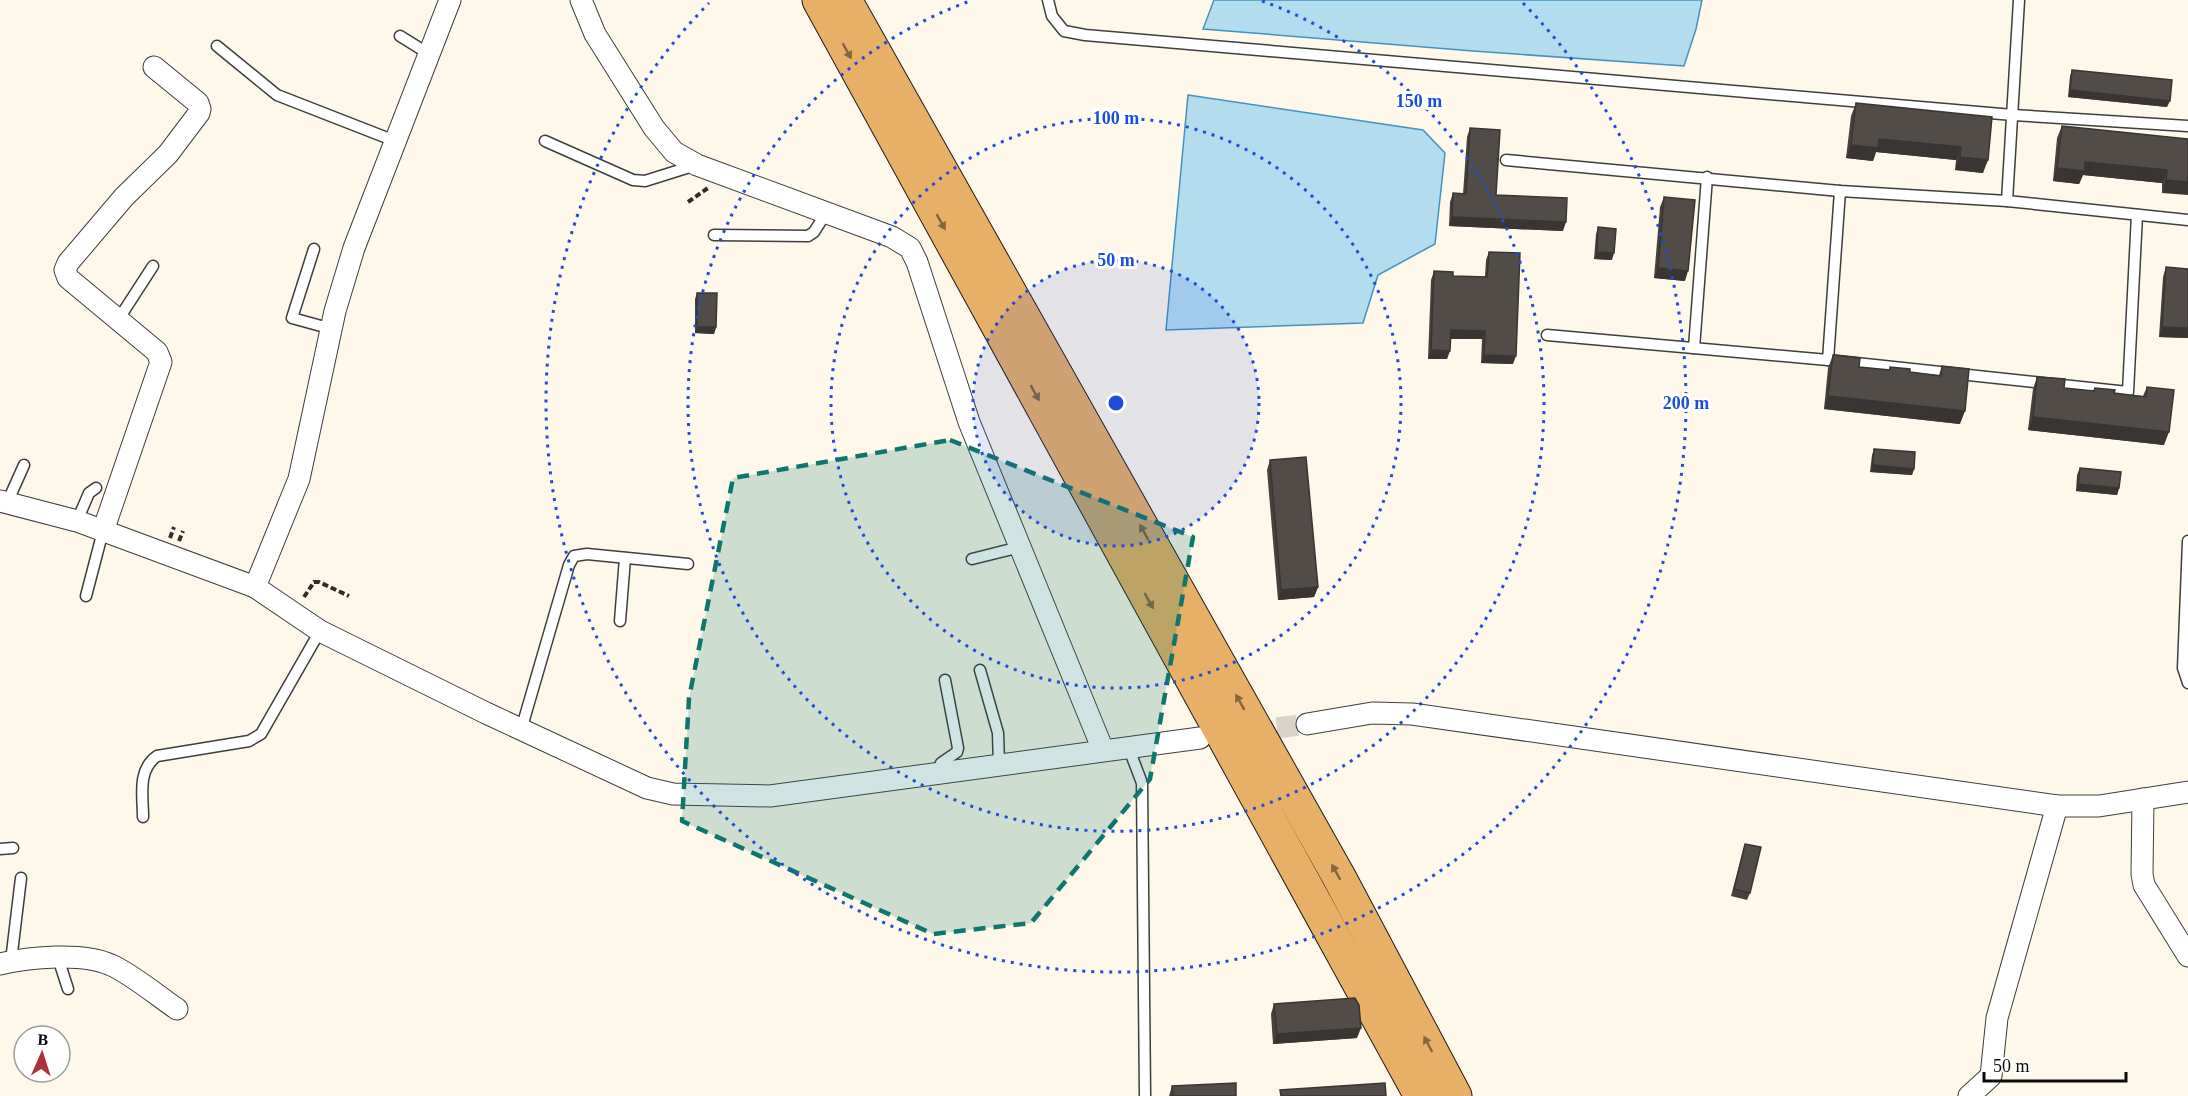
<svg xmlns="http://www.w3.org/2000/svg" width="2188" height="1096" viewBox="0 0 2188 1096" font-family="Georgia,serif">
<rect width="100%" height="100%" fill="#fdf8ea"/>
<g fill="#b4dcef" stroke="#4392bf" stroke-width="1.5">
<path d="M1214 0H1702L1696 29 1684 66 1473 51 1203 29Z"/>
<path d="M1188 95 1423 130 1445 153 1435 244 1378 275 1363 323 1166 330Z"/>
</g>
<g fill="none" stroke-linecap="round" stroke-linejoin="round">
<path stroke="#d9d4c9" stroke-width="21" stroke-dasharray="21 10" stroke-linecap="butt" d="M1246 732 1307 724"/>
<g stroke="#3e3e3e" stroke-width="13">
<g id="service">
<path d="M1048 0 1052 16 1064 31 1085 35 2013 115 2188 126"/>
<path d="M400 36 429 54"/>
<path d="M217 46 277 95 395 141"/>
<path d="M545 141 633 180 645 181 696 165"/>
<path d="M1506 160 1840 191 2007 201 2188 220"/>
<path d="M2007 201 2019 0"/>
<path d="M714 235 808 236 814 232 826 213"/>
<path d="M314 249 292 318 332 329"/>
<path d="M118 320 153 266"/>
<path d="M1547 335 1828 360 2128 392 2137 215"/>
<path d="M1694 348 1707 177"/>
<path d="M1828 360 1840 191"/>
<path d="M7 503 24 465"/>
<path d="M77 521 89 493 96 488"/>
<path d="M2188 541 2183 668 2188 683"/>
<path d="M972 559 1020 547"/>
<path d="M86 596 103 531"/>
<path d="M620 621 625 558"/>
<path d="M980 670 998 733 999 764"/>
<path d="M521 730 569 565 574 556 587 554 688 564"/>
<path d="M1129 749 1142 783 1145 1096"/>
<path d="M938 772 941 763 957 752 958 748 945 680"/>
<path d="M143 817C143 796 137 770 157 756L249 741 261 734 320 631"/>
<path d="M0 849 13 848"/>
<path d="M58 958 68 989"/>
<path d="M11 961 21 878"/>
</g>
</g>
<g stroke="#3e3e3e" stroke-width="23">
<g id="minor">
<path d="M581 0 595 34 654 128 674 152 697 165 892 237 910 248 917 262 969 422 1103 750"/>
<path d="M0 501 77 521 255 587 320 631 486 713 647 788 673 794 770 796 1200 738"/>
<path d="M103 531 161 362 157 352 68 278 65 270 68 263 124 197 168 154 199 113 200 109 198 103 154 67"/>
<path d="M255 587 299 479 335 311 354 248 450 0"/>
<path d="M1307 724 1372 713 1412 714 2057 806H2099L2188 792"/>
<path d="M2143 799 2142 874 2144 885 2188 956"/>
<path d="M0 964C30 957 83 952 111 965 130 973 158 996 177 1009"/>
<path d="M1969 1096 1991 1076 1997 1018 2057 806"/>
</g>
</g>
<g stroke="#1c1c1c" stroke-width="35">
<g id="trunk">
<path d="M819 0 1421 1096"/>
<path d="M845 0 1339 877 1455 1096"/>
</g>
</g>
<g stroke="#2d2d2d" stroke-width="4" stroke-dasharray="6 3" stroke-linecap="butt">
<path d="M688 202 708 188"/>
<path d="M170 538 174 527"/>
<path d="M179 541 183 531"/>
<path d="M304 597 314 582H319L349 596"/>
</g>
<use href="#service" stroke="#fff" stroke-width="10"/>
<use href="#minor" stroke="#fff" stroke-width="21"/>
<use href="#trunk" stroke="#e8af66" stroke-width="33"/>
</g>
<g fill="#47413e">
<path d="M2072 70 2167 107 2068 97 2070 76Z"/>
<path d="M1856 103 1992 117 1983 173 1955 170 1956 160 1876 152 1873 161 1846 158 1851 116Z"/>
<path d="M2062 126 2188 139 2162 193V183L2083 175 2079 184 2053 181 2057 138Z"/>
<path d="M1470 128 1496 195 1563 231 1449 226 1450 202 1453 193 1463 194 1467 137Z"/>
<path d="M1664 197 1685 281 1654 278 1660 207Z"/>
<path d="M1598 227 1612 260 1594 259 1596 234Z"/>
<path d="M1489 252 1513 364 1481 363 1482 339H1451L1447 359H1428L1431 280 1434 271 1453 276 1485 277 1486 260Z"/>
<path d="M2166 267 2188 269V338L2159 337 2163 277Z"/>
<path d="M697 293 716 327 714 334 695 333V299Z"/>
<path d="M1833 355 1859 367 1889 370 1890 367 1910 372 1939 375 1942 366 1960 424 1824 409 1828 368Z"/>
<path d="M2037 377 2064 388 2093 391 2095 388 2114 393 2143 396 2147 387 2164 445 2028 430 2033 389Z"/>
<path d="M1874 449 1914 469 1912 475 1870 472 1872 455Z"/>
<path d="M1270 460 1318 587 1314 597 1278 600 1267 470Z"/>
<path d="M2080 468 2119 488 2117 495 2076 491 2077 475Z"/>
<path d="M1745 844 1750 893 1747 900 1731 896Z"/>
<path d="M1274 1004 1357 1038 1273 1044 1271 1014Z"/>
<path d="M1172 1086 1236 1096H1169Z"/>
</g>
<g fill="#393532">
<path d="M2070 90 2170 101 2167 107 2068 97Z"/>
<path d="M1879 139 1961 147 1956 160 1876 152 1873 161 1846 158 1851 145Z"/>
<path d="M1960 157 1988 160 1983 173 1955 170Z"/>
<path d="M2085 162 2167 170 2162 183 2083 175 2079 184 2053 181 2057 168Z"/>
<path d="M2166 180 2188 182V195L2162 193Z"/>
<path d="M1452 217 1566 222 1563 231 1449 226Z"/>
<path d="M1597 252 1614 253 1612 260 1594 259Z"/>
<path d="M1658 268 1688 271 1685 281 1654 278Z"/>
<path d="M697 327H716L714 334 695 333Z"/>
<path d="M2162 327 2188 328V338L2159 337Z"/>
<path d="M1451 330 1485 331 1482 339H1448Z"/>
<path d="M1431 350 1450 351 1447 359H1428Z"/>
<path d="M1484 355 1516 356 1513 364 1481 363Z"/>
<path d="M1828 396 1965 411 1960 424 1824 409Z"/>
<path d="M2033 417 2169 432 2164 445 2028 430Z"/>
<path d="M1873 465 1914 469 1912 475 1870 472Z"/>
<path d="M2078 484 2119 488 2117 495 2076 491Z"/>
<path d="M1318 587 1314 597 1278 600 1281 590Z"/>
<path d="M1361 1028 1357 1038 1273 1044 1277 1034Z"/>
</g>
<g fill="#524c48" stroke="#393532" stroke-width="1.5">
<path d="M2072 70 2172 80 2170 101 2070 90Z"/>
<path d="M1856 103 1992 117 1988 160 1960 157 1961 147 1879 139 1878 148 1851 145Z"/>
<path d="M2062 126 2188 139V182L2166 180 2167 170 2085 162 2084 171 2057 168Z"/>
<path d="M1470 128 1500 130 1496 195 1567 198 1566 222 1452 217 1453 193 1466 194Z"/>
<path d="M1664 197 1695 200 1688 271 1658 268Z"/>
<path d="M1598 227 1616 229 1614 253 1597 252Z"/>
<path d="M1489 252 1520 253 1516 356 1484 355 1485 331 1451 330 1450 351 1431 350 1434 271 1453 272V276L1487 277Z"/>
<path d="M2166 267 2188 269V328L2162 327Z"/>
<path d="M697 293H717L716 327H697Z"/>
<path d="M1833 355 1860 358 1859 367 1890 370V367L1910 369V372L1941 376 1942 366 1969 369 1965 411 1828 396Z"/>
<path d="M2037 377 2065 379 2064 388 2094 391 2095 388 2115 390 2114 393 2146 397 2147 387 2174 390 2169 432 2033 417Z"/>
<path d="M1874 449 1915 452 1914 469 1873 465Z"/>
<path d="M1306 457 1318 587 1281 590 1270 460Z"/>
<path d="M2080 468 2121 472 2119 488 2078 484Z"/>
<path d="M1745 844 1761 847 1750 893 1734 889Z"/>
<path d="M1355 998 1359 1005 1361 1028 1277 1034 1274 1004Z"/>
<path d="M1236 1083V1096H1173L1172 1086Z"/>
<path d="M1385 1083 1386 1096H1281L1280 1090Z"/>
</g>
<defs><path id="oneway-solid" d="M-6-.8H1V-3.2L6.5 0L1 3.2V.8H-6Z" transform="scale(1.5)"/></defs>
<g fill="#85653d">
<use href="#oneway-solid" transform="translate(847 51) rotate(61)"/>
<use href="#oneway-solid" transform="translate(941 222) rotate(61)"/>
<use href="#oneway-solid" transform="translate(1035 393) rotate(61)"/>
<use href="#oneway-solid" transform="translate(1144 532) rotate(-119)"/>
<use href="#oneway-solid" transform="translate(1149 601) rotate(61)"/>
<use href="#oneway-solid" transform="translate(1240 702) rotate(-119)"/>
<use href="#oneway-solid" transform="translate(1336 872) rotate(-119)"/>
<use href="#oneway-solid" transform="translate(1428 1044) rotate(-118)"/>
</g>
<path fill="#0f766e" fill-opacity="0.2" stroke="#0f766e" stroke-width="4.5" stroke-dasharray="12 8" stroke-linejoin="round" d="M950 440 1193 537 1150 779 1031 923 933 934 682 821 689 698 733 478Z"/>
<circle cx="1116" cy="403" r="143" fill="#1d4ed8" fill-opacity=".12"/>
<g fill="none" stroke="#1d4ed8" stroke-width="3" stroke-dasharray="3 6">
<circle cx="1116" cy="403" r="143"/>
<circle cx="1116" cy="403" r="285"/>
<path d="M1262 1A428 428 0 1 1 970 1"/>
<path d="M1523 3A570 570 0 1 1 709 3"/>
</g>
<circle cx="1116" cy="403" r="9" fill="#1d4ed8" stroke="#fff" stroke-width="3"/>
<g font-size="18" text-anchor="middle" font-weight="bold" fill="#1d4ed8" stroke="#fff" stroke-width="6" stroke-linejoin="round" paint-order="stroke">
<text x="1419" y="107">150 m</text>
<text x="1116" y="124">100 m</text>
<text x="1116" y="266">50 m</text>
<text x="1686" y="409">200 m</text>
</g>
<g transform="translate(42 1054) rotate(3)"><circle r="28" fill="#ffffff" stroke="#9d9d9d" stroke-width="1.5"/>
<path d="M0-4.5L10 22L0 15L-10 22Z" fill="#ac313c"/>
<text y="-9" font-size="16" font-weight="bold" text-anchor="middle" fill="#0b0b0b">B</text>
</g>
<path d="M1984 1072v9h142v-9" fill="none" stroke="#0b0b0b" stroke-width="3"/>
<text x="1993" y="1072" font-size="18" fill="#0b0b0b" stroke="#ffffff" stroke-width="4.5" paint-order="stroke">50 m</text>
</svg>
